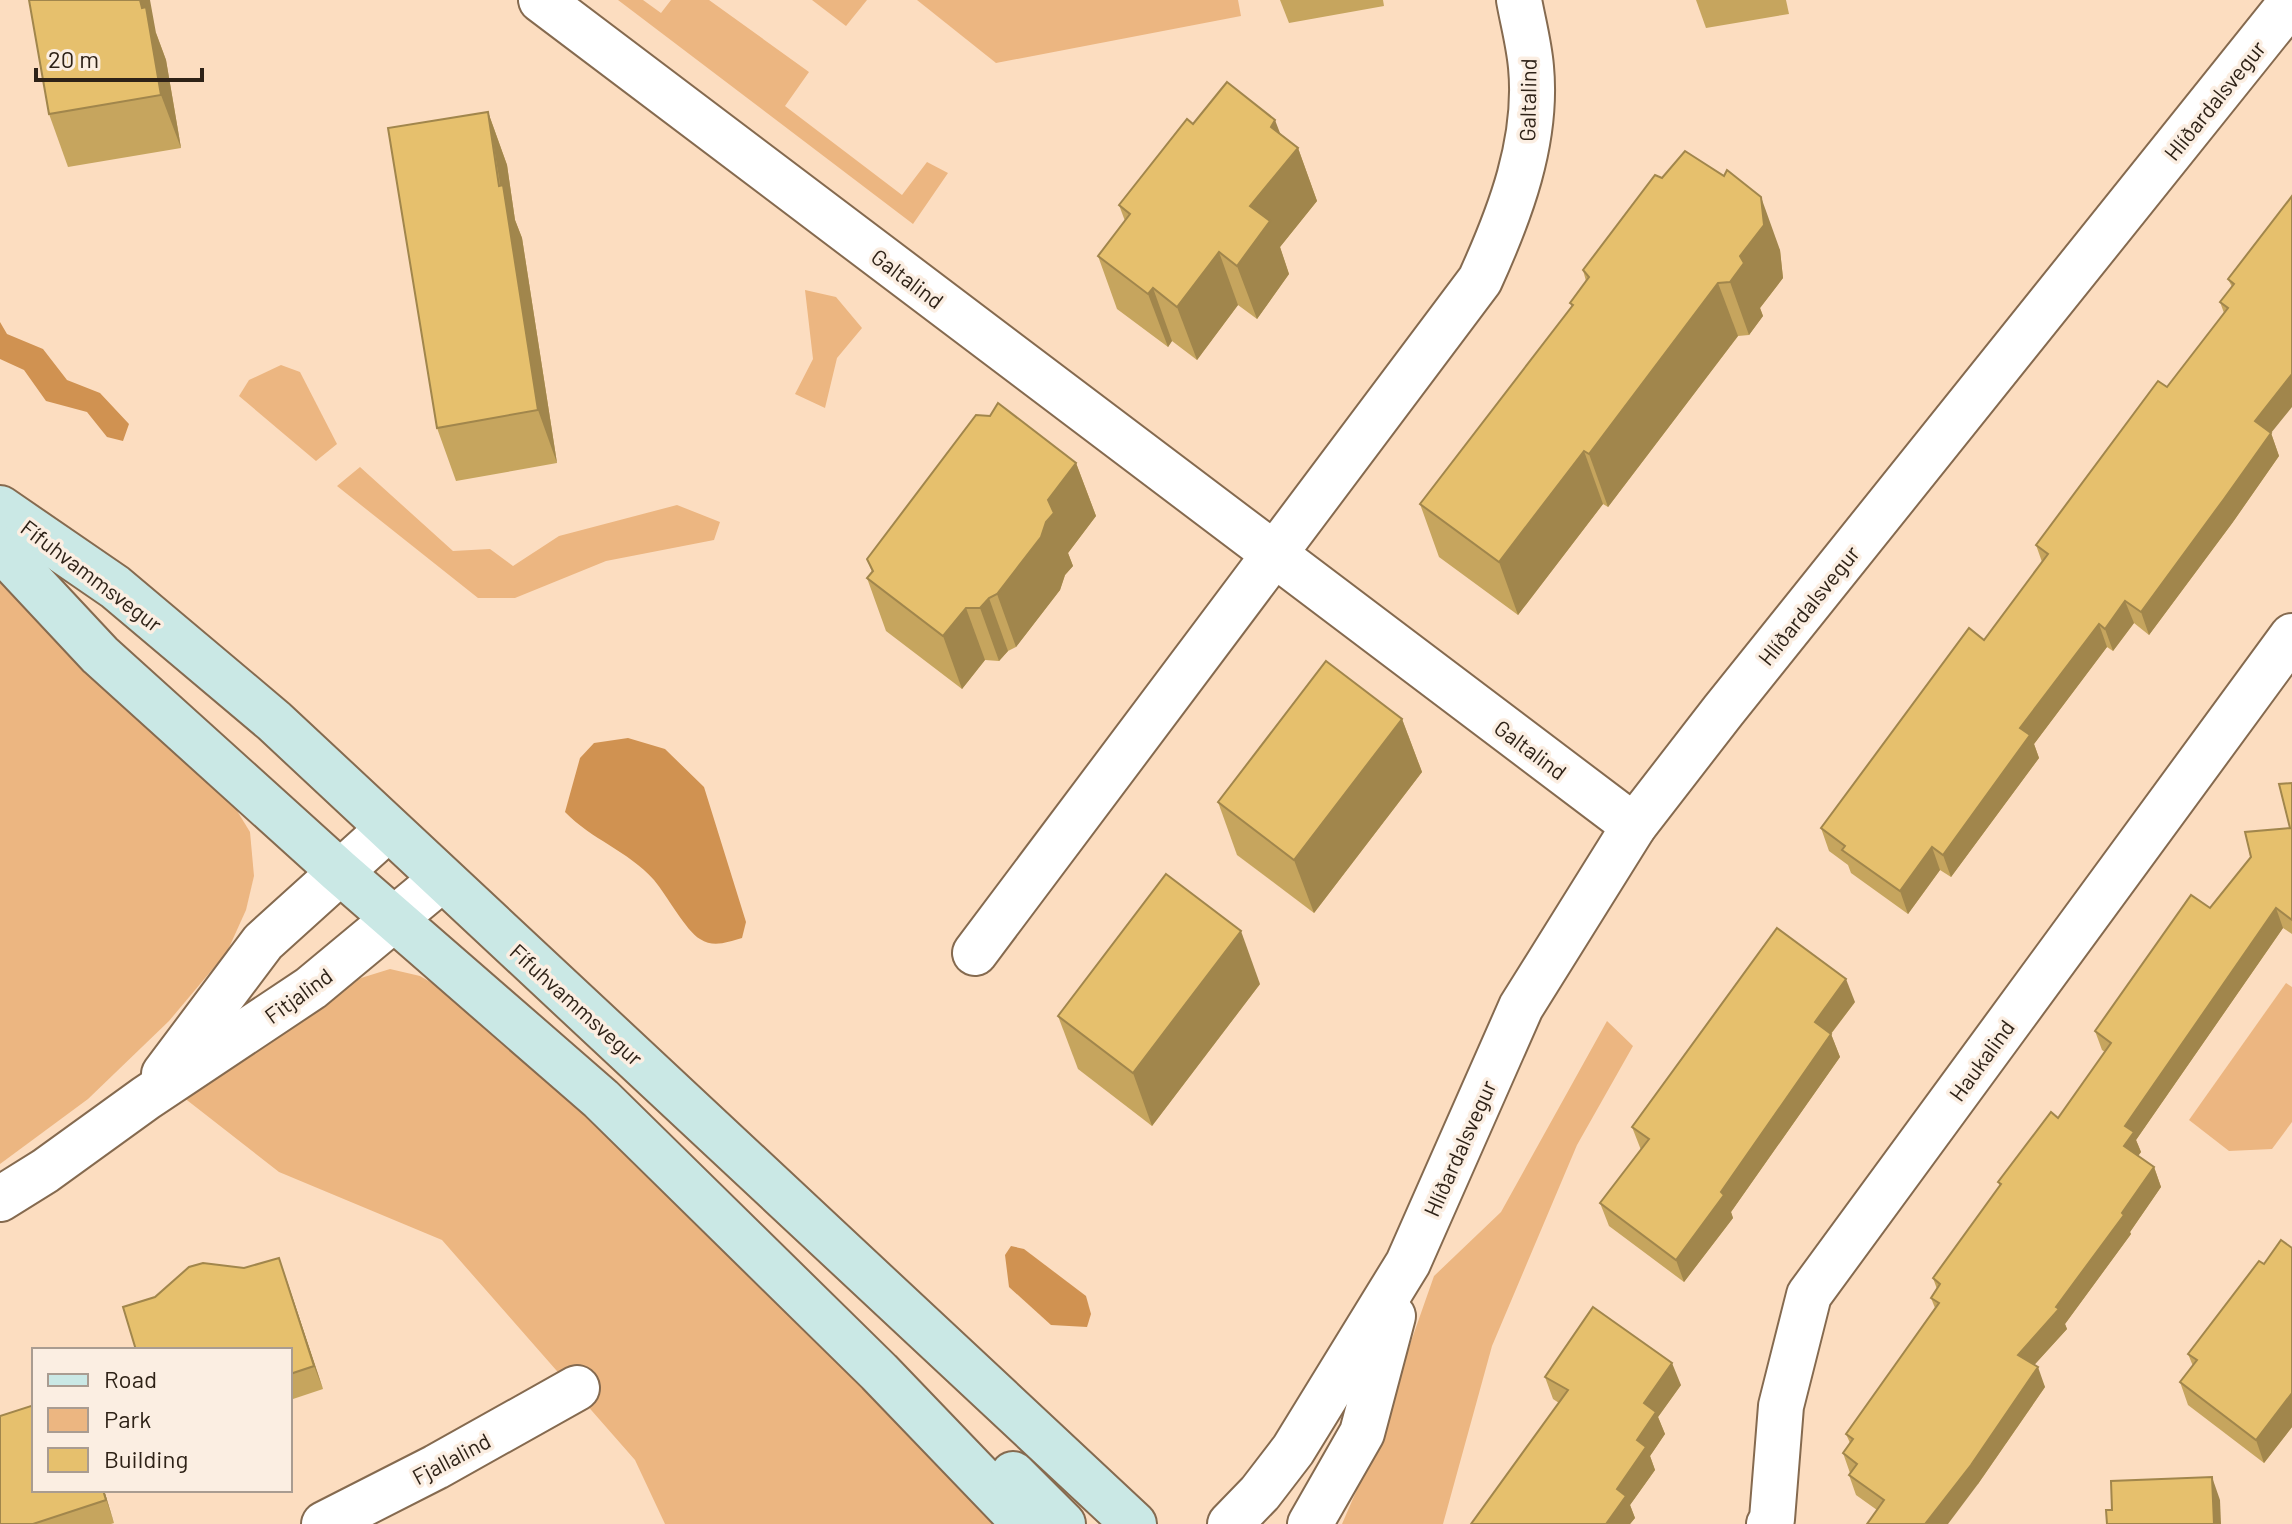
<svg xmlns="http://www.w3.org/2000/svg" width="2292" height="1524" viewBox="0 0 2292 1524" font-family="Barlow,sans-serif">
<rect width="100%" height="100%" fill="#fcddc0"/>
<g fill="#ecb681">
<path d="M618 0H643L661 13 671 0H709L809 72 785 106 902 195 927 162 948 173 913 224Z"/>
<path d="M812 0H867L846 26Z"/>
<path d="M917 0H1238L1241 16 996 63Z"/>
<path d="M805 290 836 297 862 328 837 358 825 408 795 394 813 359Z"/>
<path d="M281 365 300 372 337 444 316 461 239 396 249 380Z"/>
<path d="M360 467 453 551 490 549 513 566 559 536 677 505 720 522 714 540 606 561 515 598H478L337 486Z"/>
<path d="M0 577 228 796 250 832 254 876 246 910 227 952 169 1021 88 1099 0 1164Z"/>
<path d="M390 969 420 976 454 996 797 1309 1007 1524H665L635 1460 442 1240 279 1172 183 1097 361 978Z"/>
<path d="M2286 983 2292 987V1122L2272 1149 2229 1151 2189 1120Z"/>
<path d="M1607 1021 1633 1046 1577 1145 1492 1346 1443 1524H1342L1368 1464 1434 1276 1501 1212Z"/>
</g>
<g fill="#d09251">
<path d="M0 322 7 334 43 349 67 380 100 393 129 424 123 441 107 437 87 412 46 401 24 370 0 359Z"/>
<path d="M628 738 665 749 704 787 746 922 742 938C727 942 714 948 700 939 686 931 666 894 654 880 627 850 592 840 565 812L580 758 594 743Z"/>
<path d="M1011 1246 1024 1249 1086 1296 1091 1314 1087 1327 1051 1325 1009 1287 1005 1255Z"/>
</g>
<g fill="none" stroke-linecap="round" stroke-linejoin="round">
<g stroke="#856a4f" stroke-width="48">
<g id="minor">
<path d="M541 0 1634 826"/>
<path d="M975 953 1480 280C1510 214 1538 141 1531 67 1529 44 1523 22 1519 0"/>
<path d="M164 1074 263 942 388 829"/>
<path d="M0 1199 45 1171 146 1098 311 988 441 880"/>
<path d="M324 1524 436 1467 577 1388"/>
<path d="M1769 1524 1772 1519 1781 1406 1809 1295 2292 636"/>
</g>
</g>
<g stroke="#856a4f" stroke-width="48">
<g id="tertiary">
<path d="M1230 1524 1260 1493 1293 1450 1408 1263 1521 1007 1634 826 1723 711 2292 1"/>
<path d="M1310 1524 1362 1433 1393 1316"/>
</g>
</g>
<g stroke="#856a4f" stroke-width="48">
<g id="secondary">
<path d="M0 508 115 587 274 721 1134 1524"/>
<path d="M0 548 100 655 339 871 601 1099 879 1372 1025 1524"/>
<path d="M1013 1474 1063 1524"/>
</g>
</g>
<use href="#minor" stroke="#fff" stroke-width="44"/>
<use href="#tertiary" stroke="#fff" stroke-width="44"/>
<use href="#secondary" stroke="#cae8e5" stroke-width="44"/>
</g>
<g fill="#c6a55e">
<path d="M1280 0H1383L1384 6 1289 23Z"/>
<path d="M1696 0H1786L1789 14 1706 28Z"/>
<path d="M156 33 166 60 181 148 68 167 49 114Z"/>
<path d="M488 112 507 165 515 220 522 238 557 463 456 481 437 428Z"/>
<path d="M1193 124 1281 134 1298 148 1317 201 1280 247 1289 274 1257 319 1238 305 1197 360 1172 341 1168 347 1117 309 1098 256 1125 221 1119 205Z"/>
<path d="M1724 176 1780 250 1783 278 1760 308 1763 316 1749 335 1738 336 1608 507 1603 504 1518 615 1439 557 1420 504 1572 308 1570 303 1586 281 1583 270 1662 178Z"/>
<path d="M2292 196 2271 433 2279 456 2233 522 2149 635 2134 623 2113 651 2107 647 2034 744 2039 758 1951 877 1940 870 1908 914 1851 873 1848 865 1829 851 1821 828 1984 640 2042 562 2036 545 2167 387 2224 313 2220 302 2232 287 2228 279Z"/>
<path d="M1076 463 1096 516 1068 553 1073 566 1065 575 1060 590 1016 647 1008 651 999 661 985 660 962 689 886 631 867 578 872 572 867 559Z"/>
<path d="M1402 719 1422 772 1314 913 1237 855 1218 802Z"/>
<path d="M2292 783V934L2283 928 2136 1140 2141 1152 2138 1156 2154 1167 2161 1187 2130 1232 2131 1234 2065 1324 2067 1329 2034 1365 2045 1387 1978 1484 1877 1510 1856 1495 1849 1475 1850 1473 1843 1453 1850 1443 1846 1434 1935 1308 1931 1298 1937 1289 1933 1278 2000 1186 1998 1182 2058 1118 2105 1052 2102 1050 2095 1031 2210 908 2290 828Z"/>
<path d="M1260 984 1152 1126 1078 1069 1058 1016Z"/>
<path d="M1855 1002 1831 1034 1840 1057 1731 1212 1733 1218 1684 1282 1609 1226 1600 1203 1641 1150 1632 1127Z"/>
<path d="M2292 1248V1427L2264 1463 2188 1405 2180 1382 2193 1366 2188 1354 2264 1264Z"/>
<path d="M287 1281 323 1389 290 1400V1350Z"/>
<path d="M1545 1377 1681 1385 1658 1417 1665 1434 1650 1456 1655 1470 1630 1505 1635 1518 1630 1524H1471L1559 1403 1553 1399Z"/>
<path d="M104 1490 114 1523 111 1524H0Z"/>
</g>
<g fill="#a1864c">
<path d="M140 0H150L156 33 166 60 181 148 161 95Z"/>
<path d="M488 112 507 165 515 220 522 238 557 463 538 410Z"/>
<path d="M1275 120 1290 159 1298 148 1317 201 1280 247 1289 274 1257 319 1237 266 1250 206 1271 127Z"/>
<path d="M1761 197 1780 250 1783 278 1760 308 1763 316 1749 335 1730 282Z"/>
<path d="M1219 252 1238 305 1197 360 1177 307Z"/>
<path d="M1718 283 1738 336 1608 507 1589 454Z"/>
<path d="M1153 288 1172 341 1168 347 1148 294Z"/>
<path d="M2292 374V407L2271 433 2279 456 2233 522 2149 635 2141 612 2255 421Z"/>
<path d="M1584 451 1603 504 1518 615 1499 562Z"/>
<path d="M1076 463 1096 516 1068 553 1073 566 1065 575 1060 590 1016 647 997 594 1048 500Z"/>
<path d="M989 598 1008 651 999 661 980 608Z"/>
<path d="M2125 601 2134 623 2113 651 2105 629Z"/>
<path d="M966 608 985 660 962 689 943 636Z"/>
<path d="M2099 624 2107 647 2034 744 2039 758 1951 877 1943 855 2020 728Z"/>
<path d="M1402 719 1422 772 1314 913 1294 860Z"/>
<path d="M1932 847 1940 870 1908 914 1900 891Z"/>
<path d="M2276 908 2283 928 2136 1140 2141 1152 2131 1165 2124 1146 2125 1126Z"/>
<path d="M1241 931 1260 984 1152 1126 1133 1073Z"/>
<path d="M1846 979 1855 1002 1823 1044 1815 1022Z"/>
<path d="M1831 1034 1840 1057 1731 1212 1733 1218 1684 1282 1676 1260 1721 1192Z"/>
<path d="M2154 1167 2161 1187 2130 1232 2131 1234 2065 1324 2067 1329 2026 1374 2018 1355 2056 1307Z"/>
<path d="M279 1258 287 1281 323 1389 314 1366Z"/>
<path d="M1672 1363 1681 1385 1658 1417 1665 1434 1650 1456 1655 1470 1630 1505 1635 1518 1630 1524H1606L1617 1489 1637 1440 1644 1403Z"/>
<path d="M2038 1367 2045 1387 1978 1484 1948 1524H1925Z"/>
<path d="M2292 1393V1427L2264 1463 2256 1440Z"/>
<path d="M2212 1477 2220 1500 2221 1524H2214Z"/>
<path d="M103 1490H104L114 1523Z"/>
</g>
<g fill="#e6c06d" stroke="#a1864c" stroke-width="2">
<path d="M29 0H140L142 8 146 7 161 95 49 114Z"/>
<path d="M1227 82 1275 120 1271 127 1298 148 1250 206 1270 221 1237 266 1219 252 1177 307 1153 288 1148 294 1098 256 1130 214 1119 205 1187 119 1193 124Z"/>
<path d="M488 112 499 186 503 185 538 410 437 428 388 128Z"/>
<path d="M1685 151 1724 176 1727 170 1761 197 1764 225 1740 256 1744 263 1730 282 1718 283 1589 454 1584 451 1499 562 1420 504 1573 305 1570 303 1589 277 1583 270 1655 175 1662 178Z"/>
<path d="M2292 196V374L2255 421 2271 433 2224 499 2141 612 2125 601 2105 629 2099 624 2020 728 2030 735 1943 855 1932 847 1900 891 1842 850 1845 846 1821 828 1969 628 1984 640 2048 554 2036 545 2158 381 2167 387 2228 308 2220 302 2234 284 2228 279Z"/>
<path d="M998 403 1076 463 1048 500 1054 513 1046 522 1041 537 997 594 989 598 980 608H966L943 636 867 578 873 571 867 559 976 415 990 416Z"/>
<path d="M1326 661 1402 719 1294 860 1218 802Z"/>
<path d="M2292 783V920L2276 908 2125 1126 2134 1132 2124 1146 2154 1167 2122 1213 2124 1215 2056 1307 2059 1309 2018 1355 2038 1367 1971 1465 1925 1524H1867L1884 1500 1849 1475 1857 1464 1843 1453 1853 1439 1846 1434 1939 1303 1931 1298 1940 1284 1933 1278 2001 1184 1998 1182 2051 1112 2058 1118 2111 1043 2095 1031 2191 895 2210 908 2251 857 2245 832 2290 828 2279 784Z"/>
<path d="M1166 874 1241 931 1133 1073 1058 1016Z"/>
<path d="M1777 928 1846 979 1815 1022 1831 1034 1721 1192 1724 1195 1676 1260 1600 1203 1649 1139 1632 1127Z"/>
<path d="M2281 1240 2292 1248V1393L2256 1440 2180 1382 2197 1360 2188 1354 2259 1261 2264 1264Z"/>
<path d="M279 1258 314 1366 290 1374V1350H136L123 1307 155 1297 189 1267 203 1263 244 1268Z"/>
<path d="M1593 1307 1672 1363 1644 1403 1656 1412 1637 1440 1646 1447 1617 1489 1626 1496 1606 1524H1471L1568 1390 1545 1377Z"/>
<path d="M34 1405V1490H103L106 1500 33 1524H0V1416Z"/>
<path d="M2212 1477 2214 1524H2107L2106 1510H2112L2111 1481Z"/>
</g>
<g text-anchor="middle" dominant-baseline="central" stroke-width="7" stroke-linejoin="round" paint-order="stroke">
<g font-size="22" fill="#2e2217" stroke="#fbeee2">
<text transform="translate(1527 100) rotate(-89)">Galtalind</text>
<text transform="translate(2214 100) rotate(-51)">Hlíðardalsvegur</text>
<text transform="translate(908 278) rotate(37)">Galtalind</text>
<text transform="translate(92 575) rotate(37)">Fífuhvammsvegur</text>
<text transform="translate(1808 605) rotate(-51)">Hlíðardalsvegur</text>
<text transform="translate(1531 749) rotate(37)">Galtalind</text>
<text transform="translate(298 995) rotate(-36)">Fitjalind</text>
<text transform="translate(577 1004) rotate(42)">Fífuhvammsvegur</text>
<text transform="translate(1981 1060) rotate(-54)">Haukalind</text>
<text transform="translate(1459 1148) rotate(-66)">Hlíðardalsvegur</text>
<text transform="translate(451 1458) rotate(-28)">Fjallalind</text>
</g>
</g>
<rect x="32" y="1348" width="260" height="144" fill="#fbeee2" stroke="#a99c91" stroke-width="2"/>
<rect x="48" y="1374" width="40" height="12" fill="#cae8e5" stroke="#a99c91" stroke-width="2"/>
<text x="104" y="1388" font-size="24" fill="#2e2217">Road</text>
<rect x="48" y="1408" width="40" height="24" fill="#ecb681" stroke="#a99c91" stroke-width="2"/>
<text x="104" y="1428" font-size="24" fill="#2e2217">Park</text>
<rect x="48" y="1448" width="40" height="24" fill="#e6c06d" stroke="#a99c91" stroke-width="2"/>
<text x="104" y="1468" font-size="24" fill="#2e2217">Building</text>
<path d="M36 68v12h166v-12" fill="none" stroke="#2e2217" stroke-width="4"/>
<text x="48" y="68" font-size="24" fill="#2e2217" stroke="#fbeee2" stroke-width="6" paint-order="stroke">20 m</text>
</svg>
